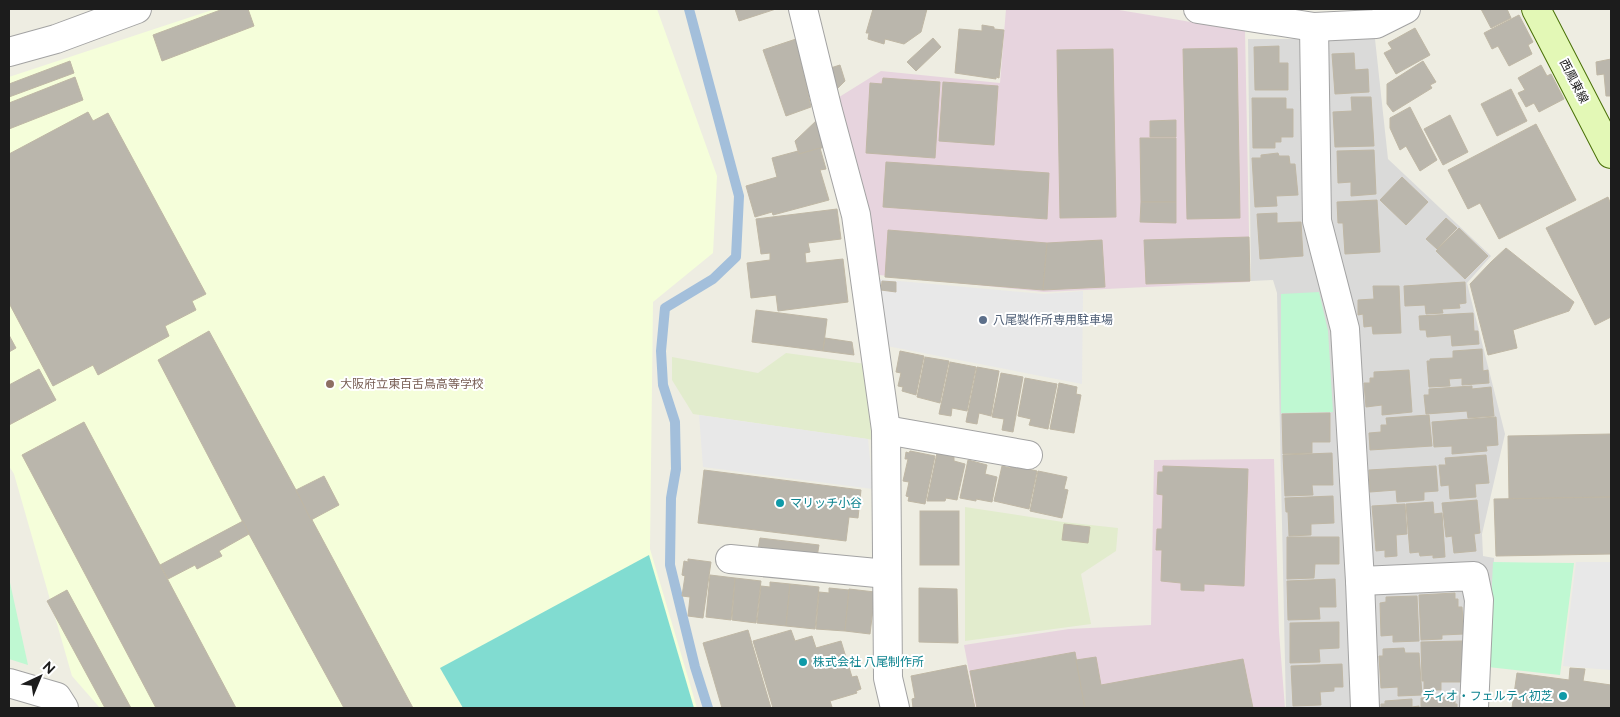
<svg xmlns="http://www.w3.org/2000/svg" width="1620" height="717" viewBox="0 0 1620 717" font-family="Raleway,'Noto Sans JP',sans-serif">
<rect width="100%" height="100%" fill="#eeede2"/>
<path fill="#dadad9" d="M1248 39H1375L1388 159 1491 256 1467 283 1505 434 1482 534 1483 556 1494 558 1486 708H1286L1277 293 1273 280 1251 281Z"/>
<g fill="#e7d4de">
<path d="M1006 9H1113L1245 31 1250 282 1044 292 879 275 836 99 881 71 1000 83Z"/>
<path d="M1274 459 1279 632 1285 708H976L964 645 1069 629 1151 625 1154 460Z"/>
</g>
<path fill="#f5feda" d="M215 9H657L717 176 713 253 653 302 650 549 697 708H100L72 676 14 474 9 466V77Z"/>
<g fill="#e2eccd">
<path d="M786 353 866 364 874 440 693 414 672 380V357L758 373Z"/>
<path d="M965 507 1063 522 1118 528 1116 551 1081 574 1091 624 965 641Z"/>
</g>
<g fill="#bff8d2">
<path d="M1319 292 1328 331 1333 412 1281 413V294Z"/>
<path d="M1493 562 1574 563 1560 675 1488 667Z"/>
<path d="M9 578 28 665 9 659Z"/>
</g>
<path fill="#81dcd1" d="M649 555 694 708H463L440 668Z"/>
<g fill="#e8e8e8">
<path d="M877 279 1044 294 1083 291 1082 384 887 346Z"/>
<path d="M699 415 868 439 873 489 703 467Z"/>
<path d="M1576 562H1611V670L1563 666Z"/>
</g>
<g fill="none" stroke-linecap="round" stroke-linejoin="round">
<path stroke="#a3bfdb" stroke-width="10" d="M689 9 739 196 736 257 713 279 665 308 661 351 663 385 675 422 676 469 671 498 670 565 695 667 708 708"/>
</g>
<g fill="#bab6ac" stroke="#bfb7a5">
<path d="M223 9H248L254 26 162 61 153 35Z"/>
<path d="M735 9H776L739 21Z"/>
<path d="M873 9H927L921 32 904 44 885 39 884 44 868 39 869 33H866Z"/>
<path d="M1481 9H1507L1511 18 1491 28Z"/>
<path d="M1519 15 1533 42 1528 45 1532 54 1509 66 1498 46 1492 49 1484 33Z"/>
<path d="M982 25 994 27V29L1004 30 999 78 996 77V79L955 73 959 29 982 31Z"/>
<path d="M1415 28 1430 55 1396 74 1384 53 1392 49 1388 43Z"/>
<path d="M933 38 941 47 916 71 907 62Z"/>
<path d="M796 39 811 107 786 116 763 50Z"/>
<path d="M1279 46V63H1288V90H1255L1254 47Z"/>
<path d="M1237 48 1240 218 1187 219 1183 49Z"/>
<path d="M1113 49 1116 217 1060 218 1057 50Z"/>
<path d="M1354 53 1355 70 1368 69 1369 92 1335 94 1332 54Z"/>
<path d="M1611 59V96H1606L1604 74 1597 75 1596 62Z"/>
<path d="M70 61 74 73 9 97V84Z"/>
<path d="M1423 61 1436 82 1430 85 1432 88 1393 112 1387 104V84Z"/>
<path d="M840 65 845 81 837 89 824 70Z"/>
<path d="M1541 65 1547 76 1551 74 1564 99 1539 112 1534 103 1526 107 1518 93 1525 90 1518 78Z"/>
<path d="M75 77 83 100 9 129V103Z"/>
<path d="M883 78 940 82 935 158 866 153 870 83 882 84Z"/>
<path d="M943 82 998 86 994 145 939 141Z"/>
<path d="M1511 89 1527 121 1497 136 1481 104Z"/>
<path d="M1351 97H1371L1374 146 1335 147 1333 112 1352 111Z"/>
<path d="M1252 98H1286V109H1293V137H1281V142H1275V148H1253Z"/>
<path d="M1410 107 1437 160 1420 171 1406 146 1400 150 1390 128V118Z"/>
<path d="M88 112 93 121 108 113 206 294 192 301 196 310 165 326 169 336 98 375 93 365 53 386 9 303V154Z"/>
<path d="M1450 115 1468 152 1443 165 1424 129Z"/>
<path d="M817 120 825 147 799 154 795 141Z"/>
<path d="M1176 120V137H1150V121Z"/>
<path d="M1536 124 1576 200 1499 239 1480 203 1468 209 1448 170Z"/>
<path d="M1140 138H1176V202H1141Z"/>
<path d="M820 148 826 169 820 170 829 200 773 215 772 212 755 217 746 186 777 177 772 158 798 151 799 154Z"/>
<path d="M1374 150 1376 194 1351 196V182L1338 183 1337 151Z"/>
<path d="M1278 153 1279 156H1289L1290 164H1295L1298 195 1276 196 1277 206 1255 207 1252 158H1261V155Z"/>
<path d="M886 162 1049 173 1047 219 883 207Z"/>
<path d="M1402 177 1428 202 1406 225 1380 200Z"/>
<path d="M1608 197 1611 205V317L1595 325 1546 228Z"/>
<path d="M1377 200 1380 252 1345 254 1343 223H1338L1337 202Z"/>
<path d="M1141 202H1176V223L1140 222Z"/>
<path d="M837 209 841 239 808 243 810 252 805 253 806 263 843 259 848 302 778 311 776 295 751 298 747 263 770 260V253L761 254 756 219Z"/>
<path d="M1277 213V223L1301 222 1303 256 1260 259 1257 214Z"/>
<path d="M1446 218 1457 228 1437 249 1426 239Z"/>
<path d="M1459 228 1488 256 1465 279 1436 251Z"/>
<path d="M888 230 1047 243 1043 290 885 277Z"/>
<path d="M1249 237 1250 281 1146 284 1144 240Z"/>
<path d="M1102 240 1105 287 1043 290 1047 243Z"/>
<path d="M1506 248 1574 302 1569 311 1513 330 1517 348 1488 355 1470 284 1491 262Z"/>
<path d="M882 281 896 282V292L881 290Z"/>
<path d="M1465 282 1466 303 1459 304 1460 308 1442 309 1443 313 1426 314 1425 305 1405 306 1404 286Z"/>
<path d="M1373 286H1399L1401 333 1373 334 1372 326 1364 327 1363 314 1358 315V300L1374 299Z"/>
<path d="M756 310 827 319 823 351 752 342Z"/>
<path d="M1473 313 1474 331H1478L1479 344 1452 346 1451 335 1427 337 1426 330H1420L1419 316Z"/>
<path d="M209 331 296 490 413 708H344L249 534 158 360Z"/>
<path d="M9 335 16 348 9 352Z"/>
<path d="M825 338 852 342 854 355 823 351Z"/>
<path d="M1482 349 1483 371 1488 370 1489 383 1462 385V378L1449 379 1450 386 1429 387 1427 361H1430V359L1453 358V351Z"/>
<path d="M900 351 924 356 916 395 902 391 903 387 898 386 901 373 896 372Z"/>
<path d="M925 357 949 361 940 403 917 397Z"/>
<path d="M950 362 976 367 967 411 952 408 951 416 939 414Z"/>
<path d="M977 367 999 371 991 416 979 413 977 424 966 422Z"/>
<path d="M39 369 56 400 9 425V385Z"/>
<path d="M1409 370 1412 412 1382 415V405L1366 407 1364 383H1370V378H1374V372Z"/>
<path d="M1001 373 1023 377 1013 432 1002 430 1004 419 992 417Z"/>
<path d="M1025 378 1057 384 1048 429 1029 425 1031 419 1018 416Z"/>
<path d="M1059 383 1077 387 1076 394 1081 395 1074 433 1050 429Z"/>
<path d="M1472 386V389L1491 387 1494 416 1468 418 1467 411 1426 414 1424 395H1429V389Z"/>
<path d="M1330 413V442H1312V453L1283 454 1282 414Z"/>
<path d="M1429 415 1432 446 1370 450 1369 433 1381 432V425H1387L1386 418Z"/>
<path d="M1496 417 1498 445 1486 446 1487 451 1452 454V446L1434 447 1432 422Z"/>
<path d="M84 422 236 708H156L22 455Z"/>
<path d="M1611 434V497L1509 499 1508 436Z"/>
<path d="M910 451 935 456 925 504 908 501 909 497 906 496 909 482 903 481 908 459H905L906 452 909 453Z"/>
<path d="M937 453 954 457V461L965 464 957 500 946 498 945 501H927Z"/>
<path d="M1332 453 1333 485H1312L1313 495 1285 496 1283 455Z"/>
<path d="M1486 455 1489 483 1475 484 1476 497 1450 499 1449 485 1441 486 1439 465H1446L1445 458Z"/>
<path d="M968 460 987 465 985 474 997 477 992 502 976 499V501L960 498Z"/>
<path d="M1011 465 1037 471 1029 509 994 501 1002 466 1010 468Z"/>
<path d="M1163 466 1248 469 1244 586 1204 584V591L1181 590V583L1161 581 1162 550H1156L1157 529H1162L1163 495 1157 494 1158 472H1163Z"/>
<path d="M1436 466 1438 491 1424 492V500L1397 502 1396 490 1370 492 1369 470Z"/>
<path d="M704 470 861 490 858 518 849 517 846 541 698 523Z"/>
<path d="M1038 471 1067 477 1064 489 1068 490 1062 518 1030 511Z"/>
<path d="M324 476 339 505 311 520 296 490Z"/>
<path d="M1333 496 1334 523 1311 524V535L1289 536 1288 512H1286L1285 498Z"/>
<path d="M1611 497V554L1496 556 1494 499Z"/>
<path d="M1477 500 1480 533 1474 534 1476 551 1454 553 1452 536 1446 537 1442 503Z"/>
<path d="M1433 502 1434 514 1442 513 1445 557 1433 558V555L1420 556 1419 552 1410 553 1406 504Z"/>
<path d="M1405 504 1407 534 1396 535 1397 556 1385 557V550L1376 551 1372 506Z"/>
<rect x="920" y="511" width="39" height="54"/>
<path d="M243 521 249 534 219 551 222 556 197 569 195 565 168 579 160 565Z"/>
<path d="M1064 524 1090 527 1088 543 1062 540Z"/>
<path d="M1287 537H1339V564H1315L1314 578 1287 579Z"/>
<path d="M760 538 819 545 817 557 758 549Z"/>
<path d="M688 559 711 562 703 618 688 616 690 597 682 596 685 576 682 575 684 561 688 562Z"/>
<path d="M710 575 735 578 731 620 706 617Z"/>
<path d="M735 578 761 581 756 623 732 620Z"/>
<path d="M1335 579 1336 607H1319L1320 619 1288 620 1287 581Z"/>
<path d="M770 582 790 584 786 626 757 623 761 586 770 587Z"/>
<path d="M790 584 819 587 815 629 786 626Z"/>
<path d="M829 588 849 590 845 631 816 629 819 592 829 593Z"/>
<path d="M919 588 957 589 958 643 919 642Z"/>
<path d="M849 589 875 592 870 634 845 631Z"/>
<path d="M67 590 131 708H105L47 601Z"/>
<path d="M1455 593V599H1458V607H1462L1464 634 1442 635V639L1421 640 1419 595Z"/>
<path d="M1417 596 1419 641 1393 642V635L1381 636 1380 603 1386 602V597Z"/>
<path d="M1339 622V648L1319 649 1320 662 1290 663V623Z"/>
<path d="M748 630 771 708H722L703 643Z"/>
<path d="M791 630 795 641 812 636 816 648 841 641 852 677 857 676 861 689 856 691 857 693 830 701 832 707 829 708H773L753 641Z"/>
<path d="M1463 641 1464 670H1461L1462 682H1441V690H1424V681H1422L1421 642Z"/>
<path d="M1404 648 1405 653H1419L1422 695 1398 696V687L1381 688 1379 656H1383V649Z"/>
<path d="M1075 652 1085 708H977L970 671Z"/>
<path d="M1096 657 1101 685 1243 659 1253 708H1085L1076 660Z"/>
<path d="M1342 664 1343 687H1334V691L1320 692 1321 705 1293 706 1291 666Z"/>
<path d="M966 665 975 708H913L912 699 915 698 911 676Z"/>
<path d="M1570 668 1585 669 1583 681 1611 685V708H1512L1517 673 1569 680Z"/>
<path d="M1455 697V704H1457V708H1421V698Z"/>
<path d="M1412 699V707L1419 706V708H1381V704H1385V701Z"/>
</g>
<g fill="none" stroke-linecap="round" stroke-linejoin="round">
<g stroke="#a3a3a3" stroke-width="30">
<g id="street">
<path d="M803 9 828 111 856 215 886 430 888 678 895 708"/>
<path d="M1198 9 1314 27 1376 24 1406 9"/>
<path d="M1314 27 1317 221 1345 329 1360 581 1365 708"/>
<path d="M9 52 56 39 137 9"/>
<path d="M886 430 1028 455"/>
<path d="M730 559 887 574"/>
<path d="M1360 581 1474 576 1479 600 1474 708"/>
<path d="M9 683 57 697 64 708"/>
</g>
</g>
<g stroke="#497007" stroke-width="30">
<path id="secondary" d="M1536 9 1611 154"/>
</g>
<use href="#street" stroke="#fff" stroke-width="28"/>
<use href="#secondary" stroke="#e3f8b6" stroke-width="28"/>
</g>
<circle fill="#5c6f8a" stroke="#fff" stroke-width="2" cx="983" cy="320" r="5"/>
<circle fill="#8d6e63" stroke="#fff" stroke-width="2" cx="330" cy="384" r="5"/>
<g fill="#0f9aa8" stroke="#fff" stroke-width="2">
<circle cx="780" cy="503" r="5"/>
<circle cx="803" cy="662" r="5"/>
<circle cx="1563" cy="696" r="5"/>
</g>
<g text-anchor="middle" dominant-baseline="central" stroke-width="4" stroke-linejoin="round" paint-order="stroke">
<g font-size="12" fill="#1c1c1c" stroke="#fff">
<text transform="translate(1574 81) rotate(63)">西鳳東線</text>
</g>
<g font-size="12" fill="#4e5e75" stroke="#fff" text-anchor="start">
<text x="993" y="320">八尾製作所専用駐車場</text>
</g>
<g font-size="12" fill="#785e54" stroke="#fff" text-anchor="start">
<text x="340" y="384">大阪府立東百舌鳥高等学校</text>
</g>
<g font-size="12" fill="#0d838f" stroke="#fff" text-anchor="start">
<text x="790" y="503">マリッチ小谷</text>
<text x="813" y="662">株式会社 八尾制作所</text>
<text x="1553" y="696" text-anchor="end">ディオ・フェルティ初芝</text>
</g>
</g>
<rect width="1620" height="717" fill="none" stroke="#1c1c1c" stroke-width="20"/>
<g transform="translate(40 677) rotate(44)" stroke="#ffffff" stroke-width="4" paint-order="stroke">
<path d="M0-4L9 19L0 12L-9 19Z" fill="#1c1c1c"/>
<text y="-8" font-size="14" font-weight="bold" text-anchor="middle" fill="#1c1c1c">N</text>
</g>
</svg>
